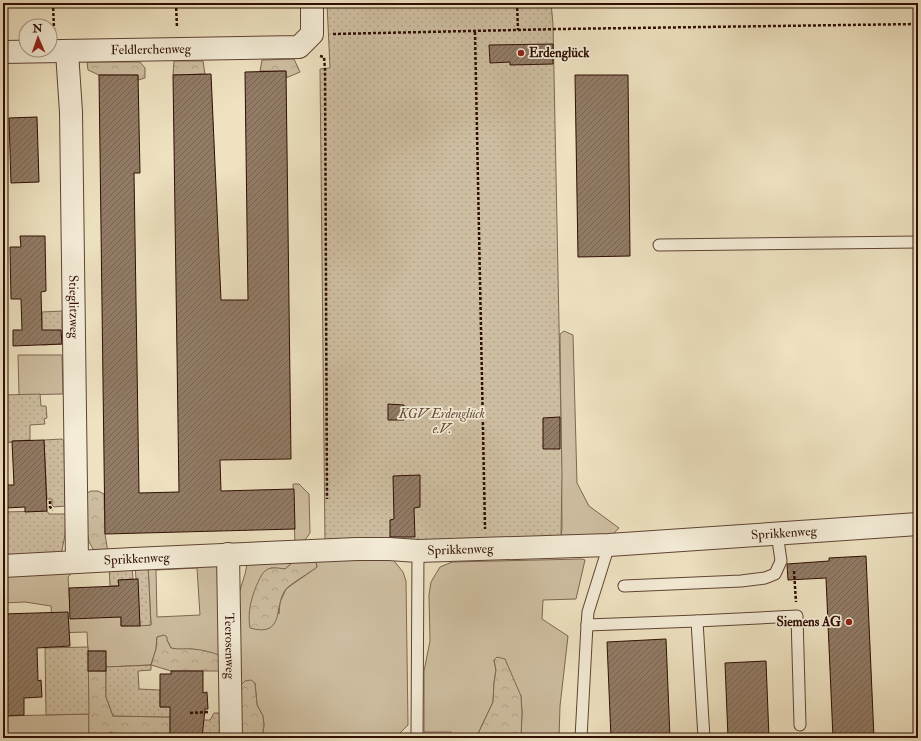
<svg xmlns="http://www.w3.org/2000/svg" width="921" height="741" viewBox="0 0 921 741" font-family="'IM FELL Double Pica',serif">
<defs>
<pattern id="forest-crowns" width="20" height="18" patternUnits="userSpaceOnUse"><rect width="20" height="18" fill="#cebea1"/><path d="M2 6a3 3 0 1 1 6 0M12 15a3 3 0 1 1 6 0" fill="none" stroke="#b1a289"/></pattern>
<pattern id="garden-dots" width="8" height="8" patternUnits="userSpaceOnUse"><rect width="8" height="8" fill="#cebea1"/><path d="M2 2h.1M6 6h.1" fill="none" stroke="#b1a289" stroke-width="1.8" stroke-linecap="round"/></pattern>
<pattern id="building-hatch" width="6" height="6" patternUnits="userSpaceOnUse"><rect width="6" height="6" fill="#927c66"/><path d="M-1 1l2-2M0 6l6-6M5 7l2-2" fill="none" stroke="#786452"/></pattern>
</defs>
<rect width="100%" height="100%" fill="#eee2c1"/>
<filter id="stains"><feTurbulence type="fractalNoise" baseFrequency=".005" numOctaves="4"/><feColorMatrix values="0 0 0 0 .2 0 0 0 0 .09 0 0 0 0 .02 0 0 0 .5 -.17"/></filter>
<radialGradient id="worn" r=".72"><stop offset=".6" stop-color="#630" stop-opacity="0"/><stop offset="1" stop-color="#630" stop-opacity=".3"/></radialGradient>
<g fill="#cebea1" stroke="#7e6652" fill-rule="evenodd">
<path d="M564 331 573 335 577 483 589 506 619 528 612 535 561 538 562 527 560 334Z"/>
<path d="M18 355H62L63 394 19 395Z"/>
<path d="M293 484H299L309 494 310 533 302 544 295 545Z"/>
<path d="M315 557H391L403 572 406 581 408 725 395 738H392L391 735 361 736V738H315V735L285 736V738H262L264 725 263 716 257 705 255 683 237 689 236 603 245 574 248 560 292 558 291 564 285 569 271 568 279 614 280 602 286 589 317 567Z"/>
<path d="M582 559 585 560 576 599 543 600 542 619 568 636 560 706 559 738H521L522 713 521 696 494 660 496 670 494 683 493 702 476 738H451V732H424V671L430 641 429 595 431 582 440 567 452 562Z"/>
<path d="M219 564 221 656 192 649 179 650 171 648 167 640 157 637 156 649 151 665 106 667 105 651H88L87 632 53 633 51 606 25 602 3 603V572L71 568V574L68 577 70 608 121 617V626L151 625 148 565ZM197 568 200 615 157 617 156 570Z"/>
<path d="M89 714V738H3V716Z"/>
</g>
<g fill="url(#forest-crowns)" stroke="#7e6652">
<path d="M294 59 300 72 286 78V71H260L262 60Z"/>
<path d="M174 61H203L205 74 173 75Z"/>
<path d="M87 62H140L145 68V78L138 80V75H99L88 70Z"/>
<path d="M91 491H98L104 494 105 534 108 553 96 554 89 542 85 520V494Z"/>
<path d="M315 557 317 567C311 572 290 584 286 589 273 605 286 638 250 628 247 611 252 595 259 580 261 577 262 573 264 572 269 566 278 568 285 569L291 564 292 558Z"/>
<path d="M164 635 167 637V640L171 648C180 650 185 648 193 649 203 650 212 652 221 656L220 671H171L151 665 156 649 157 637Z"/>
<path d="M497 657 505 659 521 696 522 713 521 738H476L493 702 494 683 496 670 494 660Z"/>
<path d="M88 671H106V697L113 716 170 717V738H125L110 732 109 738H89Z"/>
<path d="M251 680 255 683 257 705 263 716 264 725 262 738 238 735 237 689 245 681Z"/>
</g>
<g fill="url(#garden-dots)" stroke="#7e6652">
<path d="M327 3H551L553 24 562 473 561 538 325 543 320 69 330 68Z"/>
<path d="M62 311V344L42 345V312Z"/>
<path d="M40 394 41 406H46L47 418 44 419 45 424 30 425V440L13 441 12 442 3 443V395Z"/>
<path d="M62 439 64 441 65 506 54 507 52 505V499H47L44 440Z"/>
<path d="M47 511 49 514H66L65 535 61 555 3 559V512Z"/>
<path d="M135 565H148L151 625 140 626 137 579H136Z"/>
<path d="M132 566 133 579 119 580V586H110L109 567Z"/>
<path d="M88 647 89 714 46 715 45 648Z"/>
<path d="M151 665V670L138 671 139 689 160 690V707H171L170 717 113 716 106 697V667Z"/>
<path d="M214 713H221L222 733H202L172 720H210Z"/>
</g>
<g fill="url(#building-hatch)" stroke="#2f0e03">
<path d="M553 44V64L510 65V62L490 63 489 45Z"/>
<path d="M286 71 291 459 220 460 221 491 294 489 295 529 105 534 99 75H138L140 173H134L139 493 179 492 173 75 211 74 221 300H248L245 72Z"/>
<path d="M575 75H628L630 256 578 257Z"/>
<path d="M37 117 39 182 11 183 9 118Z"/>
<path d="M20 236H45L46 291 41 292 42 330H61L62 344 13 346V330H22L21 299H11L10 247H21Z"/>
<path d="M388 404 404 405V420H388Z"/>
<path d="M560 417V449H543V418Z"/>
<path d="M44 440 47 511 25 512V507L6 508 5 485H14L12 441Z"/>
<path d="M420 475V507L414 508 415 537H390V520L394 519 393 476Z"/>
<path d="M866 556 874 738H833L826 578 788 580 787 564 829 561V558Z"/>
<path d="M138 579 140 626H121V617L70 619 69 588 119 586 118 580Z"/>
<path d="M68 612 70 646 37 648 38 681 41 680 42 697 24 698V715L5 716 3 614Z"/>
<path d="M666 639 670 738H611L607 642Z"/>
<rect x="88" y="651" width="18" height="20"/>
<path d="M766 661 769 738H728L725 663Z"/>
<path d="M171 671H203V693L207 692 208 709H205L202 738H170V707H160V674H171Z"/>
</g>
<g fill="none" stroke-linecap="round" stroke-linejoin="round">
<g stroke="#5f4332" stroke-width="13">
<g id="service">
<path d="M659 245 918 242"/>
<path d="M624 586 741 581 765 578 775 574 781 561 777 533"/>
<path d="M697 621 797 616 800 725"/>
<path d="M587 625 697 621 704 738"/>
<path d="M417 738 418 551"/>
<path d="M581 738 587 625 588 612 609 545"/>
</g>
</g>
<g stroke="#5f4332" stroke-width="24">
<g id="minor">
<path id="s1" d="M3 52 299 47 312 34V3"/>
<path id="s2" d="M67 52 71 112 77 562"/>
<path id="s3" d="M228 554 231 738"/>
<path id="s4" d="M3 566 133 559 357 549H389L418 551 609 545 918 524"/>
</g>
</g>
<g stroke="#2f0e03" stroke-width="2.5" stroke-dasharray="3 2" stroke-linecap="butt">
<path d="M53 3 54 30"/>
<path d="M176 3 177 28"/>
<path d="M517 3 518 30"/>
<path d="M475 32 485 529"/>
<path d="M333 34 561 29 918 24"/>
<path d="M320 56 324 57 325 69 327 499"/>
<path d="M50 501V507L53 510"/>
<path d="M794 571 796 602"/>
<path d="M190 713 210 712"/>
</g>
<use href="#service" stroke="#f4ecd7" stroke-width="11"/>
<use href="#minor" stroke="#f4ecd7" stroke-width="22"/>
</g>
<g fill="#8f2418" stroke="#f4ecd7" stroke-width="1.5">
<circle cx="521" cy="53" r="4"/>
<circle cx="849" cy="622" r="4"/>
</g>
<g text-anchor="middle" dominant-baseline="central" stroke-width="3.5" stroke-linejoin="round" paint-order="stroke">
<g font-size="13" fill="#2f0e03" stroke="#f4ecd7">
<text stroke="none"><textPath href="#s1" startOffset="148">Feldlerchenweg</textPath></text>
<text stroke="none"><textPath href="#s2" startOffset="255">Stieglitzweg</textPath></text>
<text stroke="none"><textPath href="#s4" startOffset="782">Sprikkenweg</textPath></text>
<text stroke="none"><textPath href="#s4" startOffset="458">Sprikkenweg</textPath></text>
<text stroke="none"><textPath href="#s4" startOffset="134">Sprikkenweg</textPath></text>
<text stroke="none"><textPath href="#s3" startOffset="92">Teerosenweg</textPath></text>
</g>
<g font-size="13" font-weight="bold" fill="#2f0e03" stroke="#f4ecd7" text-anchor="start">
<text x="529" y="53">Erdenglück</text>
<text x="841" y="622" text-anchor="end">Siemens AG</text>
</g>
<g font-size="13" font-style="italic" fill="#674c3a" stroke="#f4ecd7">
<text x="442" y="414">KGV Erdenglück<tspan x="442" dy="15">e.V.</tspan></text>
</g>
</g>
<rect width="921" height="741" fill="none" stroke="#eee2c1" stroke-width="16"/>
<rect x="4" y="4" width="913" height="733" fill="none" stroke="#2f0e03" stroke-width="2"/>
<rect x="8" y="8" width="905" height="725" fill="none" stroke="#2f0e03"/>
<g transform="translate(38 38) rotate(358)"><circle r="19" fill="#f4ecd7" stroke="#a59382"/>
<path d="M0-3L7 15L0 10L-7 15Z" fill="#8f2418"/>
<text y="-6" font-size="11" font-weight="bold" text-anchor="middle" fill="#2f0e03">N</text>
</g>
<rect width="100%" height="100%" filter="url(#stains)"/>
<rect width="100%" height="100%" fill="url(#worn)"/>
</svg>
